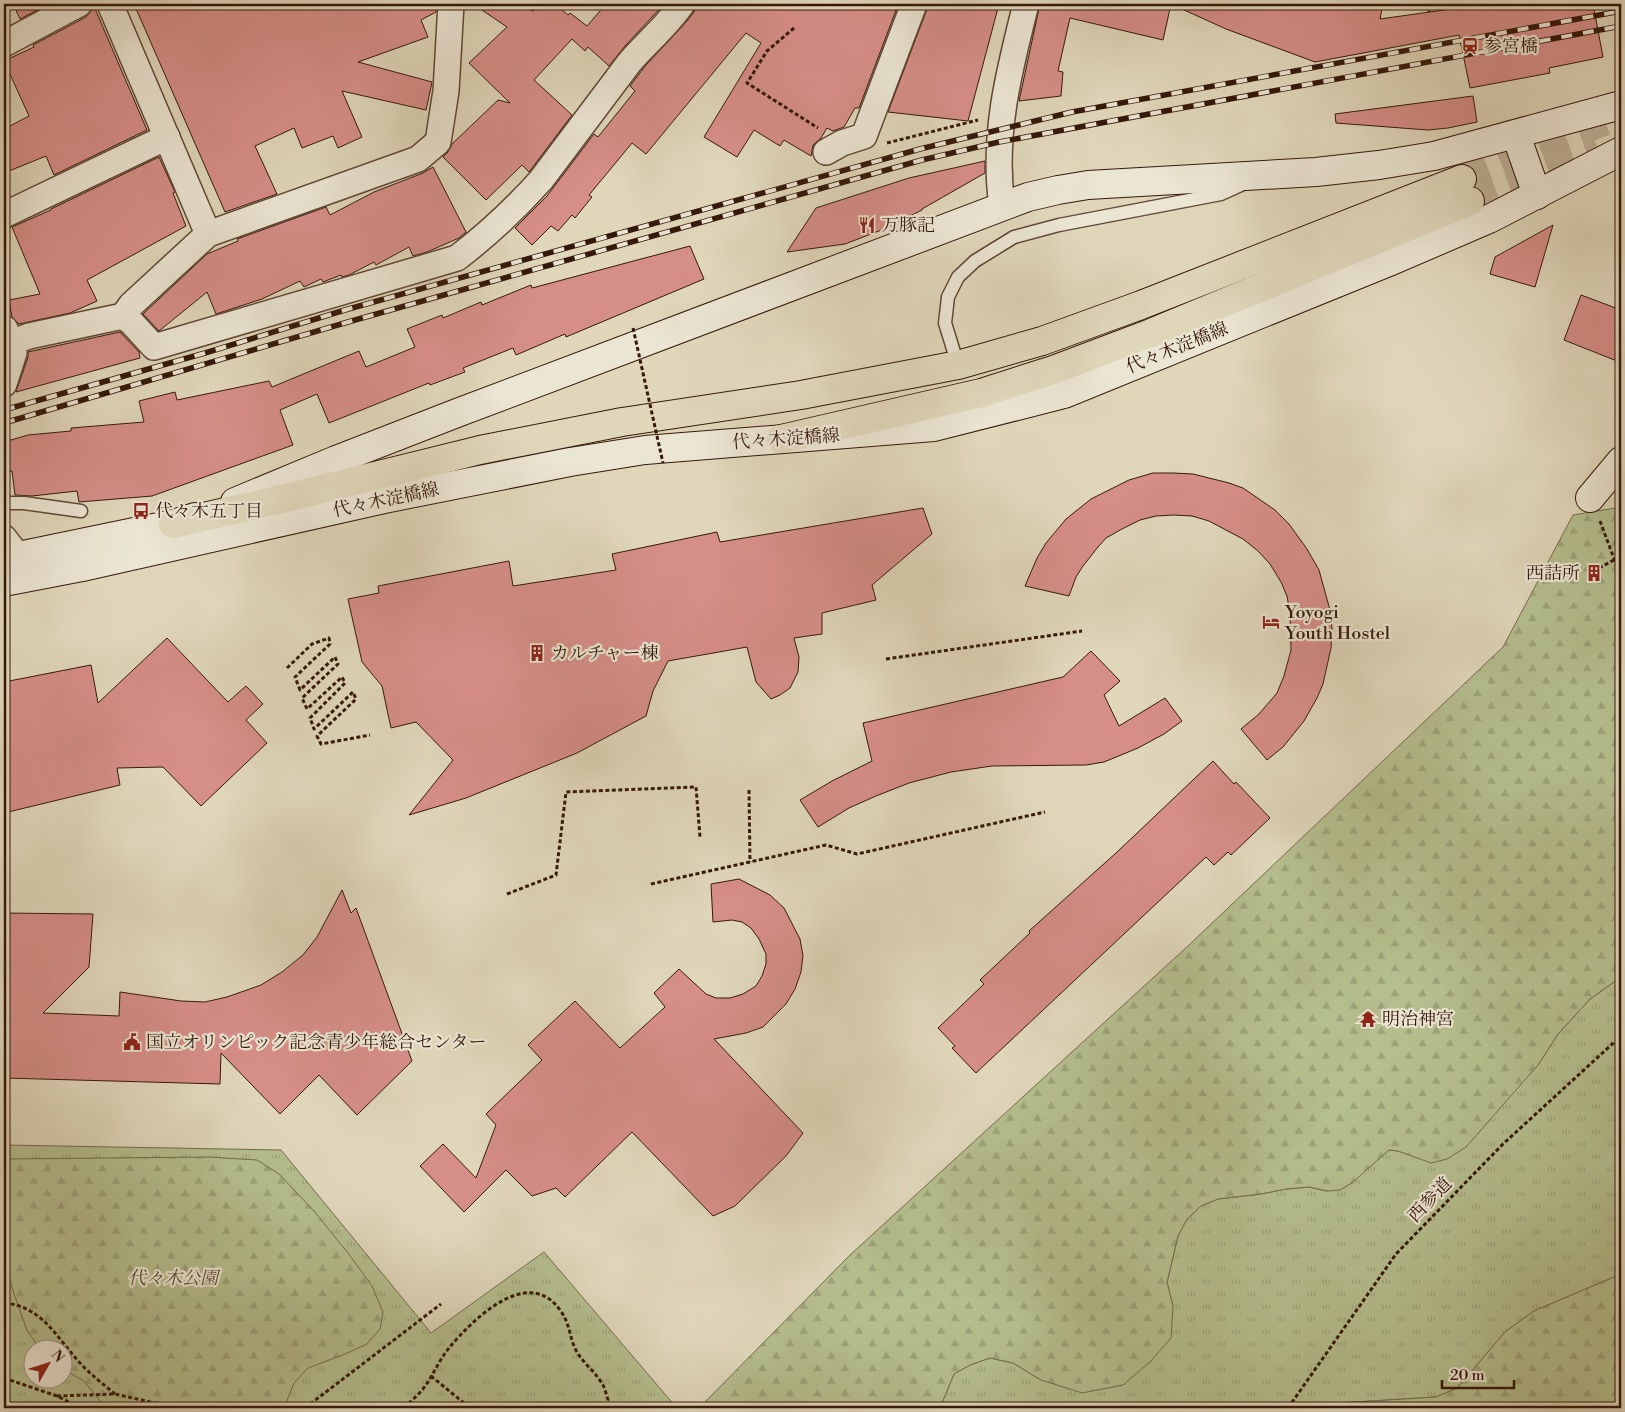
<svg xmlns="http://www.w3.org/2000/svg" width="1625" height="1412" viewBox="0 0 1625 1412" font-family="'Libre Bodoni','Noto Serif JP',serif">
<defs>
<pattern id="grass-tufts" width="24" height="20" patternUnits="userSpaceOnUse" patternTransform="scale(1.25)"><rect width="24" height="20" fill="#b5be8e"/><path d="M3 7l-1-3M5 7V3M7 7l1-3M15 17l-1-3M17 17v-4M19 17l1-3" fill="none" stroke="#9ca379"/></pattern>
<pattern id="forest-firs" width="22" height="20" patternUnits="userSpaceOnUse" patternTransform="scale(1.25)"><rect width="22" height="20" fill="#b5be8e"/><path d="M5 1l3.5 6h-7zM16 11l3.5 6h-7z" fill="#9ca379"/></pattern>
</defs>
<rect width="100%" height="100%" fill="#e0d7bb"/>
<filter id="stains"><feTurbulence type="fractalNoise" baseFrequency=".004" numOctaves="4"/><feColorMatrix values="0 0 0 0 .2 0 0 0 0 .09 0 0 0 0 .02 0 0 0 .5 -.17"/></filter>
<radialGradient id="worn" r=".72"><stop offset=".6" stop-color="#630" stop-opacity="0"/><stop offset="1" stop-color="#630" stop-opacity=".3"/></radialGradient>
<g fill="url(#grass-tufts)" stroke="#756b4c" fill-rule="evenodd">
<path d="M1621 977V1274L1534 1311 1505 1332 1457 1388 1436 1397 1339 1403 1325 1408H940L954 1374 970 1365 990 1358 1013 1363 1041 1380 1173 1306 1167 1283 1178 1236 1187 1219 1201 1206 1218 1199 1261 1194 1286 1189 1309 1187 1327 1191 1389 1150 1398 1151 1538 1065 1558 1034 1590 999Z"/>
<path d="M4 1145 281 1150 431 1333 544 1252 675 1406 674 1408H4ZM32 1350H62V1380H32Z"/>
</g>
<g fill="url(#forest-firs)" stroke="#756b4c">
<path d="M1621 507V977L1590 999 1558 1034 1538 1065 1466 1147 1447 1159 1431 1163 1398 1151 1389 1150 1352 1183 1340 1190 1327 1191 1309 1187 1286 1189 1261 1194 1218 1199 1201 1206 1187 1219 1178 1236 1167 1282 1173 1306 1171 1338 1150 1362 1123 1385 1082 1393 1041 1380 1013 1363 990 1358 970 1365 954 1374 940 1408H699L850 1255 1189 945 1503 647 1573 515Z"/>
<path d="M208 1157 257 1160 279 1174 313 1210 348 1253 372 1286 383 1312 380 1329 367 1344 345 1354 308 1368 294 1383 284 1408H106L84 1381 63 1369 62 1350 40 1349 27 1330 14 1294 4 1259V1159Z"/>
<path d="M1621 1274V1408H1325L1339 1403 1436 1397 1457 1388 1505 1332 1534 1311Z"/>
</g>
<g fill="#d68e88" stroke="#35180a">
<path d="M13 4H49L20 19Z"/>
<path d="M93 4 147 130 54 175 46 156 4 173V148L8 127 29 116 4 61 34 47 33 45 86 17 91 11Z"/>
<path d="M134 4H437L436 12 421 20 428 37 358 62 432 82 426 110 342 91 362 137 338 148 333 136 302 148 294 128 255 146 277 194 225 212Z"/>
<path d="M473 4H522L533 11 539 4H555L568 15 570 13 587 26 606 4H664L625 46 609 66 588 47 585 51 572 39 534 80 572 115 529 172 522 165 486 200 443 157 448 152 452 144 498 100 510 103 469 63 507 27Z"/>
<path d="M696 4H896L898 5 859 108H855L844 127 833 131 827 128 821 138 813 145 811 156 784 140 780 146 754 130 737 157 704 137 761 43 746 33 646 154 632 143 589 195 592 197 575 218 572 215 558 231 551 226 532 245 515 228 547 196 594 134 598 137 635 91 630 86 646 65 687 21 694 12Z"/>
<path d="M928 4H999L968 121 888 112 927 9Z"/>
<path d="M1040 4H1383L1380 19 1487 4H1593L1603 57 1549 68 1550 73 1470 88 1459 35 1315 62 1226 29 1171 4 1163 40 1070 18 1058 71 1063 72 1061 96 1019 101Z"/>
<path d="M1473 96 1477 122 1448 128 1428 130 1336 123 1335 114Z"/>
<path d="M159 157 175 192 173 193 186 226 87 280 97 301 70 313 19 324 12 317 9 300 40 294 12 227 51 210V209Z"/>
<path d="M985 161V173L922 209V210L884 229 845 244 787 252 816 208 909 178Z"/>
<path d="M433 167 466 232 459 238 427 252 413 256 409 247 376 265 374 262 349 275 342 277 341 275 323 282 321 279 304 287 300 281 262 299 216 314 207 292 159 331 143 314 207 254 238 241 237 239 326 207 330 215 374 192 423 173Z"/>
<path d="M1553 225 1535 287 1490 274 1495 257Z"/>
<path d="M690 246 704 279 566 337 565 334 516 355 513 348 463 368 465 372 430 385 429 383 329 423 317 394 280 410 293 445 152 496 79 502 77 491 32 496 15 495 12 471 4 473V442L28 435 71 431V428L144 422 139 401 175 392 177 400 269 381 272 387 359 351 366 367 415 347 407 329 442 315 443 318 481 302 482 305 531 285 532 288Z"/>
<path d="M1581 295 1621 310V349L1617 361 1564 340Z"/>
<path d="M120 332 139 352 140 358 16 392 28 357V352Z"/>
<path d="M1153 473H1173L1193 474 1229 483 1243 488 1275 510 1289 524 1307 549 1319 570 1330 610 1332 629 1331 648 1323 684 1317 698 1304 721 1283 747 1267 760 1241 729 1259 714 1277 693 1284 676 1291 650 1290 613 1287 596 1281 582 1270 564 1258 551 1243 539 1209 521 1192 516 1174 515 1156 516 1140 520 1122 529 1106 538 1098 547 1083 566 1076 577 1069 596 1025 586 1037 558 1046 543 1066 519 1091 499 1129 480Z"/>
<path d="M923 508 932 534 872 585 876 600 822 613V634L794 638 799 657 798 672 790 688 780 695 771 699 756 682 747 647 668 661 653 691 646 716 577 753 466 798 409 815 453 760 416 722 391 728 382 686 362 662 348 599 379 593 378 586 509 561 513 586 616 570 612 554 717 532 720 542Z"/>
<path d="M167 638 228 702 246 686 263 704 246 720 267 743 201 806 163 767 117 768 120 785 4 813V682L91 665 98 703Z"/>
<path d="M1091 651 1120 681 1104 695 1119 726 1165 698 1182 721 1164 734 1138 748 1104 762 1086 765 992 766 951 772 909 783 876 796 849 808 818 827 800 800 832 781 872 761 863 723 1063 677Z"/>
<path d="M1213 761 1234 784 1236 782 1270 818 1231 855 1228 852 1214 865 1206 857 976 1073 952 1048 955 1046 938 1028 984 984 980 980 1030 933 1029 931 1116 853Z"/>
<path d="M739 879 770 895 784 908 800 939 803 956 801 972 795 989 786 1004 763 1027 746 1033 714 1039 803 1133 786 1156 735 1206 713 1216 632 1132 565 1197 556 1188 532 1196 506 1170 464 1212 420 1166 443 1144 476 1178 496 1125 486 1114 542 1060 528 1045 575 1001 620 1048 665 1007 654 993 679 969 706 994 716 998H730L743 994 756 986 762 976 766 964V954L759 939 751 928 742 922 732 920 713 922 711 884Z"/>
<path d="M342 890 351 913 356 908 412 1061 357 1115 319 1075 280 1114 221 1053 220 1084 4 1078V913L93 914 89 967 43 1013 119 1016 120 992 181 1001 205 1002 227 997 261 985 282 972 303 955 317 937Z"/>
</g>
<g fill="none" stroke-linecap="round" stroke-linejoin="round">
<g stroke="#beb198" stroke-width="28" stroke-dasharray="28 14" stroke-linecap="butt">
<path d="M1462 179 1621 115"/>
<path d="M1470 201 1599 152"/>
</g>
<g stroke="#604836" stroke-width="15">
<g id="lane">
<path d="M958 365 945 323 948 297 958 277 975 261 1014 237 1059 225 1221 194 1243 184"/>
<path d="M4 503H24L81 511"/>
</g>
</g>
<g stroke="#604836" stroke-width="28">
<g id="street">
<path d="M110 4 208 234"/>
<path d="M4 44 79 4"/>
<path d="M826 152 842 143 864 136 914 4"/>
<path d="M1002 206C992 136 1009 71 1026 4"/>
<path d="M4 215 167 137"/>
<path d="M123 316 132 323 154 347 457 258C487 235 516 208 541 180L629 63C646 43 667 26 682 4"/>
<path d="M4 342 10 343 29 336 123 316 131 305 208 234 418 159 438 142 446 91 451 4"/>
<path d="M4 384 14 353 5 329"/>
<path d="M4 538 18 556"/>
</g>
</g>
<g stroke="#35180a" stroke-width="30">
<g id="secondary">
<path d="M1516 135 1537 195"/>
<path d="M1590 498 1621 461"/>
<path d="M235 502 336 460 457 413 1028 197 1058 190 1088 185 1316 172 1379 165 1434 156 1621 105"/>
<path d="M4 559 173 524 195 517"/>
<path d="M4 582 82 567 384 499 570 462 645 450 934 427 1064 394 1391 261 1489 219 1621 151"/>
</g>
</g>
<g stroke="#35180a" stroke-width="30">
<g id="highway">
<path d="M781 439 981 393 1053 370 1151 333 1470 201"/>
<path d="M173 524 290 497 480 450 622 422 801 395 958 365 1042 341 1141 305 1462 179"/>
</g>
</g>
<g stroke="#35180a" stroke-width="3" stroke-dasharray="4 2.5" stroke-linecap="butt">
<path d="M1429 4V12"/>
<path d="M794 28 767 51 747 83 818 128"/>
<path d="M887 143 978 120"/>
<path d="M1600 521 1619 572 1621 571"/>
<path d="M1599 568 1614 560"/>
<path d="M886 659 1082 631"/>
<path d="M287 668 312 644 329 638 330 644 295 677 300 690 335 657 338 664 302 698 307 709 342 677 345 683 310 718 314 729 353 692 356 699 317 736 321 744 370 735"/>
<path d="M749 790 750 862"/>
<path d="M651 884 826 845 857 854 1045 812"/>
<path d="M507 894 556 875 566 792 696 787 700 837"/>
<path d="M4 1303C42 1306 57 1338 80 1363 91 1375 103 1384 115 1394"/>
<path d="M4 1341 8 1354 4 1365"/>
<path d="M431 1376 470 1408"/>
<path d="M4 1378 57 1396 81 1408"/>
<path d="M57 1396 115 1394 177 1408"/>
<path d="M305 1408 441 1304"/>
<path d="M404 1408C410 1402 417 1396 423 1389 433 1376 439 1360 449 1348 473 1319 528 1265 560 1310 569 1322 569 1333 574 1346 580 1361 593 1369 601 1382 605 1387 606 1394 608 1400L605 1408"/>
<path d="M1288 1408 1396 1254 1503 1144 1621 1036"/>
</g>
<use href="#lane" stroke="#ebe5d3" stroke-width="12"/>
<use href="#street" stroke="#ebe5d3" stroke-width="25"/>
<use href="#secondary" stroke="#ebe5d3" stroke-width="28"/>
<use href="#highway" stroke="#e0d7bb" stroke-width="28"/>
<g stroke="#35180a" stroke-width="5.5">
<g id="rail">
<path d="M4 410 205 353 345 310 920 149 1072 112 1621 11"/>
<path d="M4 423 348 322 922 160 999 142 1621 26"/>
</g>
</g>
<use href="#rail" stroke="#ebe5d3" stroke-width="4" stroke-dasharray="11" stroke-linecap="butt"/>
<path stroke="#35180a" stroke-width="3" stroke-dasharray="4 2.5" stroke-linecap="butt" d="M633 328 663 463"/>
</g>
<defs>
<g id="station-bare" transform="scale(1.35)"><path d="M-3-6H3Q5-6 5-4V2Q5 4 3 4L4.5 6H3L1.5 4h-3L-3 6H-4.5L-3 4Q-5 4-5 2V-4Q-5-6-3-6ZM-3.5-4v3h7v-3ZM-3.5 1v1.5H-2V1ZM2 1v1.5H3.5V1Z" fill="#8f2418" stroke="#ebe5d3" stroke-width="2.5" paint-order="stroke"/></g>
<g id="restaurant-bare" transform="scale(1.35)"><path d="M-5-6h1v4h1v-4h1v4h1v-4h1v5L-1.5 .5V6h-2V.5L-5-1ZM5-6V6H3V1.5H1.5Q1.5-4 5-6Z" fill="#8f2418" stroke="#ebe5d3" stroke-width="2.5" paint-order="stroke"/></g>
<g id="bus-bare" transform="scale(1.35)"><path d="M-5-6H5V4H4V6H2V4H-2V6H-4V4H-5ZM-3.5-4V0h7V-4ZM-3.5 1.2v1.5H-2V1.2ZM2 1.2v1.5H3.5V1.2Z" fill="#8f2418" stroke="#ebe5d3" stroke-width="2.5" paint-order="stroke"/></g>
<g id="building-bare" transform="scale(1.35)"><path d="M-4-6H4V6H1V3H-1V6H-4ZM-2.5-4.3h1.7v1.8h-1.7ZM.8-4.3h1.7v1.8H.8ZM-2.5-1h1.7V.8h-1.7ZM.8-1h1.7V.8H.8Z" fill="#8f2418" stroke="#ebe5d3" stroke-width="2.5" paint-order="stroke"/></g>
<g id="hotel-bare" transform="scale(1.35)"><path d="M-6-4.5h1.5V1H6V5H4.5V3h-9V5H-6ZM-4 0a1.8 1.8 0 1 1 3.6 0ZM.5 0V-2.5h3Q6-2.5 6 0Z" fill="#8f2418" stroke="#ebe5d3" stroke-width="2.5" paint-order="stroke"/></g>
<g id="temple-bare" transform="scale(1.35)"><path d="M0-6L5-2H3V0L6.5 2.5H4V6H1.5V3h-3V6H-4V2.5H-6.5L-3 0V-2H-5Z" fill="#8f2418" stroke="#ebe5d3" stroke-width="2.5" paint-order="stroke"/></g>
<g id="civic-bare" transform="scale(1.35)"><path d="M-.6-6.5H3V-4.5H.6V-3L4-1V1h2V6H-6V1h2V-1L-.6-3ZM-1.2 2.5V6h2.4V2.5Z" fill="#8f2418" stroke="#ebe5d3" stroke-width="2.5" paint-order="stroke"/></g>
</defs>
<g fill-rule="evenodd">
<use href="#station-bare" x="1470" y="46"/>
<use href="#restaurant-bare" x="867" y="225"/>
<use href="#bus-bare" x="141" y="511"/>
<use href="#building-bare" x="1594" y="573"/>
<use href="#hotel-bare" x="1271" y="622"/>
<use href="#building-bare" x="537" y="653"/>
<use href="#temple-bare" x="1368" y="1019"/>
<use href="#civic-bare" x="132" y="1042"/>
</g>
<g text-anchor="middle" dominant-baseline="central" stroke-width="4.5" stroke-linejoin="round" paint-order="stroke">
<g font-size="18" fill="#35180a" stroke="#ebe5d3" text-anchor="start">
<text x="1484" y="46">参宮橋</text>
<text x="881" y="225">万豚記</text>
<text x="155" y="511">代々木五丁目</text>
<text x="1580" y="573" text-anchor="end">西詰所</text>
<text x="1285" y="612">Yoyogi<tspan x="1285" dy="21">Youth Hostel</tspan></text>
<text x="551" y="653">カルチャー棟</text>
<text x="1382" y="1019">明治神宮</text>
<text x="146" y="1042">国立オリンピック記念青少年総合センター</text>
</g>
<g font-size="18" fill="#35180a" stroke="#ebe5d3">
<text transform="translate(1177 348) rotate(-22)">代々木淀橋線</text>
<text transform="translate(786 439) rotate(-4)">代々木淀橋線</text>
<text transform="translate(386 500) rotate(-12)">代々木淀橋線</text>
<text transform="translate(1430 1200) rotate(-46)">西参道</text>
</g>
<g font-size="18" font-style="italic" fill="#5b4a32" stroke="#ebe5d3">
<text x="173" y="1278">代々木公園</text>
</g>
</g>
<rect width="1625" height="1412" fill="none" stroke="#e0d7bb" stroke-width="20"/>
<rect x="5" y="5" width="1615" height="1402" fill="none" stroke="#35180a" stroke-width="2.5"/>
<rect x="10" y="10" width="1605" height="1392" fill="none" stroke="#35180a"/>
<g transform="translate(48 1364) rotate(51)"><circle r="24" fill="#ebe5d3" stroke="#a29383"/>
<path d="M0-4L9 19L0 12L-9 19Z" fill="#8f2418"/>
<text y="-8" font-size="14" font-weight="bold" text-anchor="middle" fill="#35180a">N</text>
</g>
<path d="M1442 1380v8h72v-8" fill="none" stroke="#35180a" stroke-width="2.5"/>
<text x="1450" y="1380" font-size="15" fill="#35180a" stroke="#ebe5d3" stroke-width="4" paint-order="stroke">20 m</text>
<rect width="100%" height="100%" filter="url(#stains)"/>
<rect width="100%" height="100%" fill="url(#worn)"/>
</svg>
